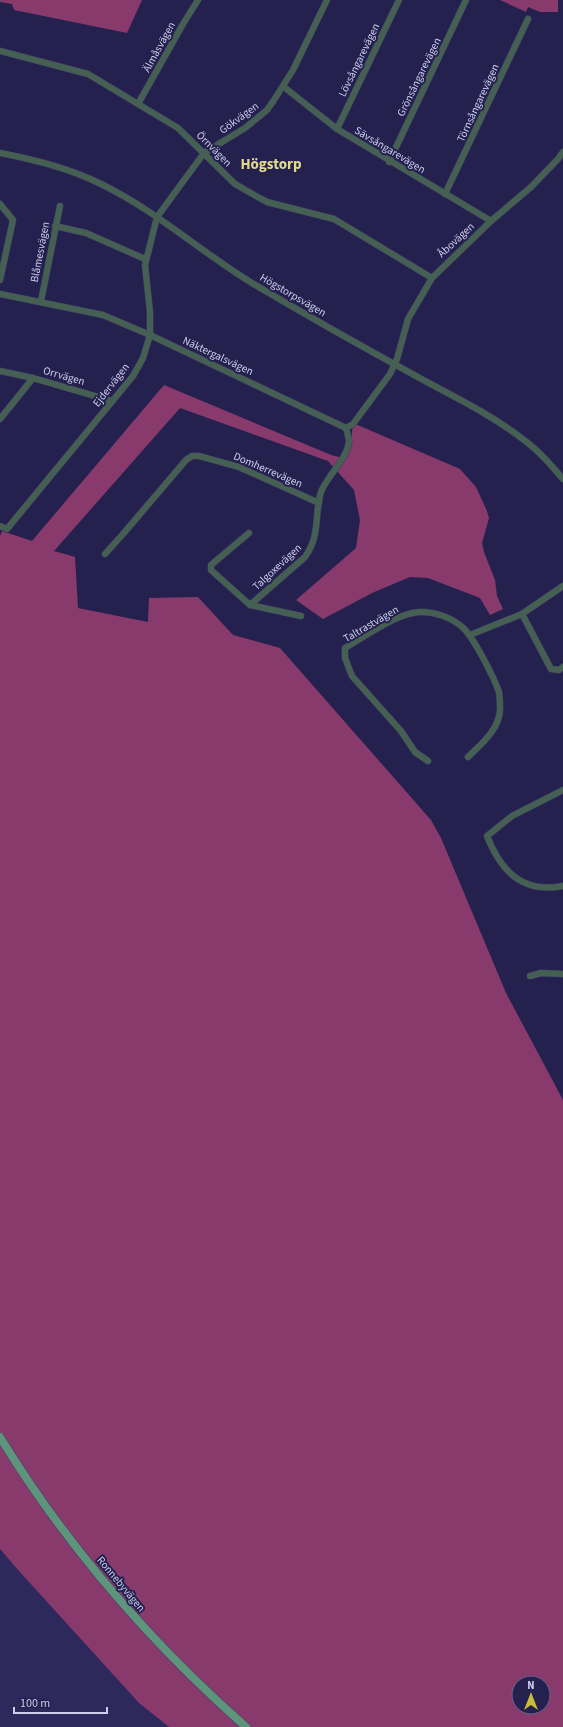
<svg xmlns="http://www.w3.org/2000/svg" width="563" height="1727" viewBox="0 0 563 1727" font-family="'Source Sans 3',sans-serif">
<rect width="100%" height="100%" fill="#24214f"/>
<path fill="#2d295d" d="M0 1549 18 1570 139 1703 169 1727H0Z"/>
<g fill="#883a6d" fill-rule="evenodd">
<path d="M0 0H142L127 33 14 10 12 4 0 2Z"/>
<path d="M500 0H558V12H540L528 7 526 12Z"/>
<path d="M164 385 331 455 343 458 351 441 353 423 460 469 476 487 487 511 489 518 482 543 484 552 495 580 497 596 503 609 490 615 480 598 428 578 410 577 372 593 323 619 296 600 356 548 360 520 354 490 328 461 180 408 54 551 75 557 78 608 148 622 149 598 198 597 233 635 280 648 431 820 441 838 506 993 563 1100V1727H169L139 1703 18 1570 0 1549V536L2 531 32 541ZM519 1683H543V1707H519Z"/>
</g>
<g fill="none" stroke-linecap="round" stroke-linejoin="round">
<g stroke="#3f3d68" stroke-width="7">
<g id="minor">
<path d="M0 51 88 74 178 128 235 184 256 196 267 202 334 219 432 278"/>
<path d="M284 87 337 129 491 221"/>
<path d="M138 104 183 24 198 0"/>
<path d="M337 129 399 0"/>
<path d="M0 153C35 160 69 168 101 184 155 210 201 252 252 283 306 315 361 346 416 376 452 396 491 414 524 440 539 451 551 465 563 479"/>
<path d="M389 162 466 0"/>
<path d="M445 194 528 19"/>
<path d="M0 204 13 220 0 280"/>
<path d="M55 226 86 233 145 259"/>
<path d="M0 294 103 315 150 335 346 428 353 424 390 374 397 359 408 319 432 278 491 221 531 187 558 159 563 152"/>
<path d="M41 301 60 206"/>
<path d="M0 371 33 378 112 401"/>
<path d="M0 419 33 378"/>
<path d="M0 526 7 529 133 376 143 358 150 335V312L145 265 157 217 204 153 245 128 267 110 274 100 293 70 327 0"/>
<path d="M249 533 211 565V570L250 605 305 557C321 535 314 514 321 492 327 476 349 457 349 440 348 436 347 431 346 428"/>
<path d="M105 554 123 534 186 460 192 456H199L239 467 319 503"/>
<path d="M250 605 301 616"/>
<path d="M522 614 551 669 559 670 563 667"/>
<path d="M470 635 522 614 563 586"/>
<path d="M428 761 415 752 401 731 352 676 345 658V648C366 636 395 614 419 612 433 611 450 617 461 626 473 635 494 678 499 692 500 697 500 705 500 710 499 730 481 744 468 757"/>
<path d="M563 790 512 816 487 836C501 871 522 894 563 886"/>
<path d="M530 976 541 973 563 974"/>
</g>
</g>
<g stroke="#3f3d68" stroke-width="9">
<path id="major" d="M0 1437C66 1545 151 1643 246 1727"/>
</g>
<use href="#minor" stroke="#455f52" stroke-width="6"/>
<use href="#major" stroke="#5e947b" stroke-width="8"/>
</g>
<g text-anchor="middle" dominant-baseline="central" stroke-width="4" stroke-linejoin="round" paint-order="stroke">
<g font-size="11" fill="#cdceec" stroke="#24214f">
<text transform="translate(159 47) rotate(-61)">Älmåsvägen</text>
<text transform="translate(359 60) rotate(-64)">Lövsångarevägen</text>
<text transform="translate(419 77) rotate(-64)">Grönsångarevägen</text>
<text transform="translate(478 103) rotate(-65)">Törnsångarevägen</text>
<text transform="translate(239 118) rotate(-36)">Gökvägen</text>
<text transform="translate(214 149) rotate(45)">Örnvägen</text>
<text transform="translate(390 150) rotate(31)">Sävsångarevägen</text>
<text transform="translate(456 240) rotate(-43)">Åbovägen</text>
<text transform="translate(40 252) rotate(-79)">Blåmesvägen</text>
<text transform="translate(293 295) rotate(30)">Högstorpsvägen</text>
<text transform="translate(218 356) rotate(25)">Näktergalsvägen</text>
<text transform="translate(64 376) rotate(16)">Orrvägen</text>
<text transform="translate(111 385) rotate(-52)">Ejdervägen</text>
<text transform="translate(268 470) rotate(23)">Domherrevägen</text>
<text transform="translate(277 567) rotate(-43)">Talgoxevägen</text>
<text transform="translate(371 624) rotate(-30)">Taltrastvägen</text>
<text transform="translate(121 1584) rotate(50)">Ronnebyvägen</text>
</g>
<g font-size="15" font-weight="bold" fill="#e2da8b" stroke="#24214f">
<text x="271" y="164">Högstorp</text>
</g>
</g>
<g transform="translate(531 1695)"><circle r="19" fill="#24214f" stroke="#68668e"/>
<path d="M0-3L7 15L0 10L-7 15Z" fill="#c9bb3b"/>
<text y="-6" font-size="11" font-weight="bold" text-anchor="middle" fill="#cdceec">N</text>
</g>
<path d="M14 1707v6h93v-6" fill="none" stroke="#cdceec" stroke-width="2"/>
<text x="20" y="1707" font-size="12" fill="#cdceec" stroke="#24214f" stroke-width="3" paint-order="stroke">100 m</text>
</svg>
